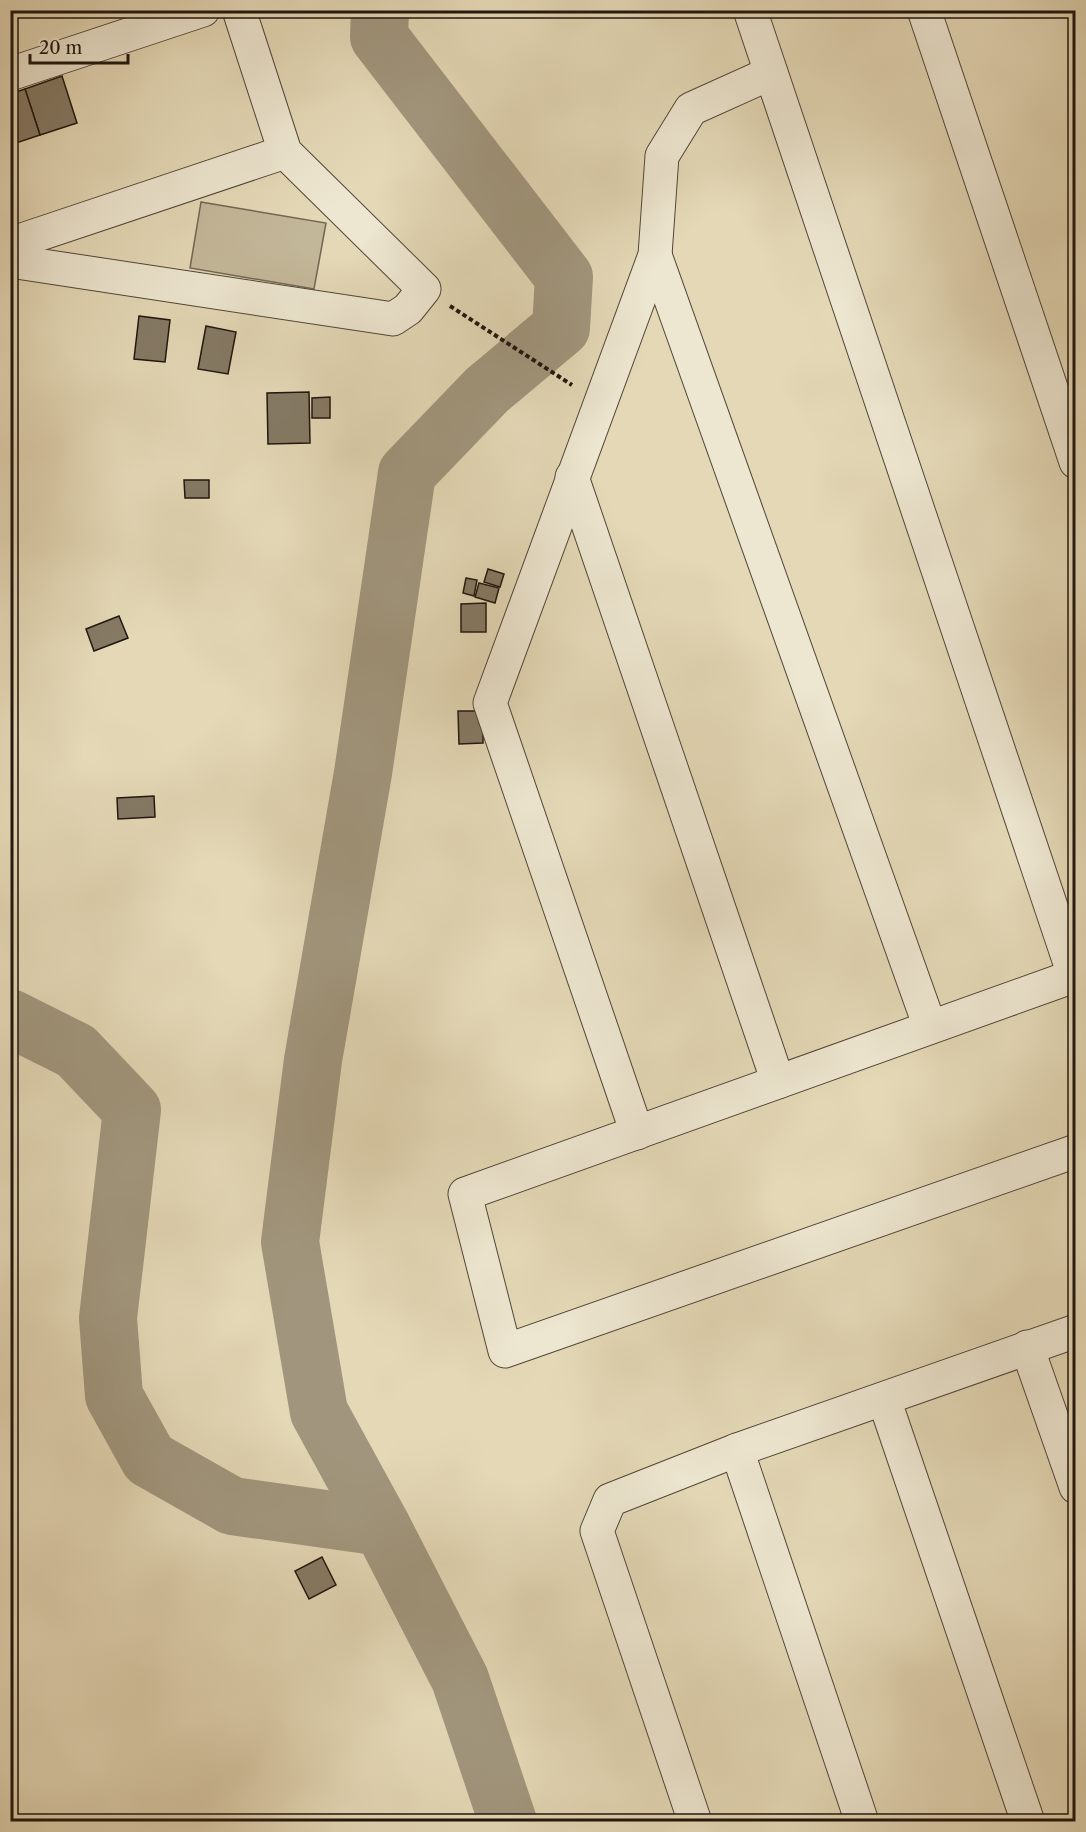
<svg xmlns="http://www.w3.org/2000/svg" width="1086" height="1832" viewBox="0 0 1086 1832" font-family="'Libre Caslon Text',serif">
<rect width="100%" height="100%" fill="#e4d8b6"/>
<filter id="stains"><feTurbulence type="fractalNoise" baseFrequency=".00333" numOctaves="4"/><feColorMatrix values="0 0 0 0 .2 0 0 0 0 .09 0 0 0 0 .02 0 0 0 .5 -.17"/></filter>
<radialGradient id="worn" r=".72"><stop offset=".6" stop-color="#630" stop-opacity="0"/><stop offset="1" stop-color="#630" stop-opacity=".3"/></radialGradient>
<path fill="#c3b799" stroke="#716654" stroke-width="1.5" d="M201 202 326 223 314 289 190 268Z"/>
<g fill="none" stroke-linecap="round" stroke-linejoin="round">
<g stroke="#a1967d" stroke-width="58">
<path d="M380 10 379 37 564 277 561 328 487 390 407 473 363 773 313 1060 290 1242 319 1412 382 1527 460 1679 508 1822"/>
<path d="M10 1018 76 1051 132 1110 108 1318 114 1396 149 1459 232 1506 382 1527"/>
</g>
</g>
<g fill="#857a65" stroke="#1f150e" stroke-width="1.5">
<path d="M62 76 77 123 40 135 25 89Z"/>
<path d="M25 89 40 135 10 145V94Z"/>
<path d="M139 316 170 320 165 362 134 359Z"/>
<path d="M206 326 236 332 228 374 198 369Z"/>
<path d="M309 392 310 443 268 444 267 393Z"/>
<path d="M330 397V418H312V398Z"/>
<path d="M184 480H209V498H185Z"/>
<path d="M488 569 504 574 500 587 484 582Z"/>
<path d="M466 578 477 580 474 596 463 593Z"/>
<path d="M479 583 499 588 495 603 475 597Z"/>
<path d="M486 603V632H461V604Z"/>
<path d="M119 616 128 638 94 651 86 629Z"/>
<path d="M458 711H483V743L459 744Z"/>
<path d="M154 796 155 817 118 819 117 798Z"/>
<path d="M322 1557 336 1585 309 1599 295 1571Z"/>
</g>
<g fill="none" stroke-linecap="round" stroke-linejoin="round">
<g stroke="#504638" stroke-width="35">
<g id="street">
<path d="M750 10 1076 981"/>
<path d="M924 10 1076 462"/>
<path d="M10 74 203 10"/>
<path d="M10 244 285 152"/>
<path d="M655 255 930 1027"/>
<path d="M10 261 393 319 408 309 424 289 285 152 239 10"/>
<path d="M572 477 778 1082"/>
<path d="M1074 976 465 1194 505 1351 1076 1151"/>
<path d="M637 1133 490 703 655 255 662 156 691 109 771 73"/>
<path d="M1027 1347 1076 1487"/>
<path d="M884 1399 1028 1822"/>
<path d="M737 1450 862 1822"/>
<path d="M695 1822 597 1531 610 1500 737 1450 1076 1331"/>
</g>
</g>
<path stroke="#1f150e" stroke-width="4" stroke-dasharray="4.5 3" stroke-linecap="butt" d="M450 306 572 385"/>
<use href="#street" stroke="#ede6d0" stroke-width="33"/>
</g>
<rect width="1086" height="1832" fill="none" stroke="#e4d8b6" stroke-width="36"/>
<rect x="12" y="12" width="1062" height="1808" fill="none" stroke="#1f150e" stroke-width="3"/>
<rect x="18" y="18" width="1050" height="1796" fill="none" stroke="#1f150e" stroke-width="1.5"/>
<path d="M30 54v9h98v-9" fill="none" stroke="#1f150e" stroke-width="3"/>
<text x="39" y="54" font-size="18" fill="#1f150e" stroke="#ede6d0" stroke-width="4.5" paint-order="stroke">20 m</text>
<rect width="100%" height="100%" filter="url(#stains)"/>
<rect width="100%" height="100%" fill="url(#worn)"/>
</svg>
